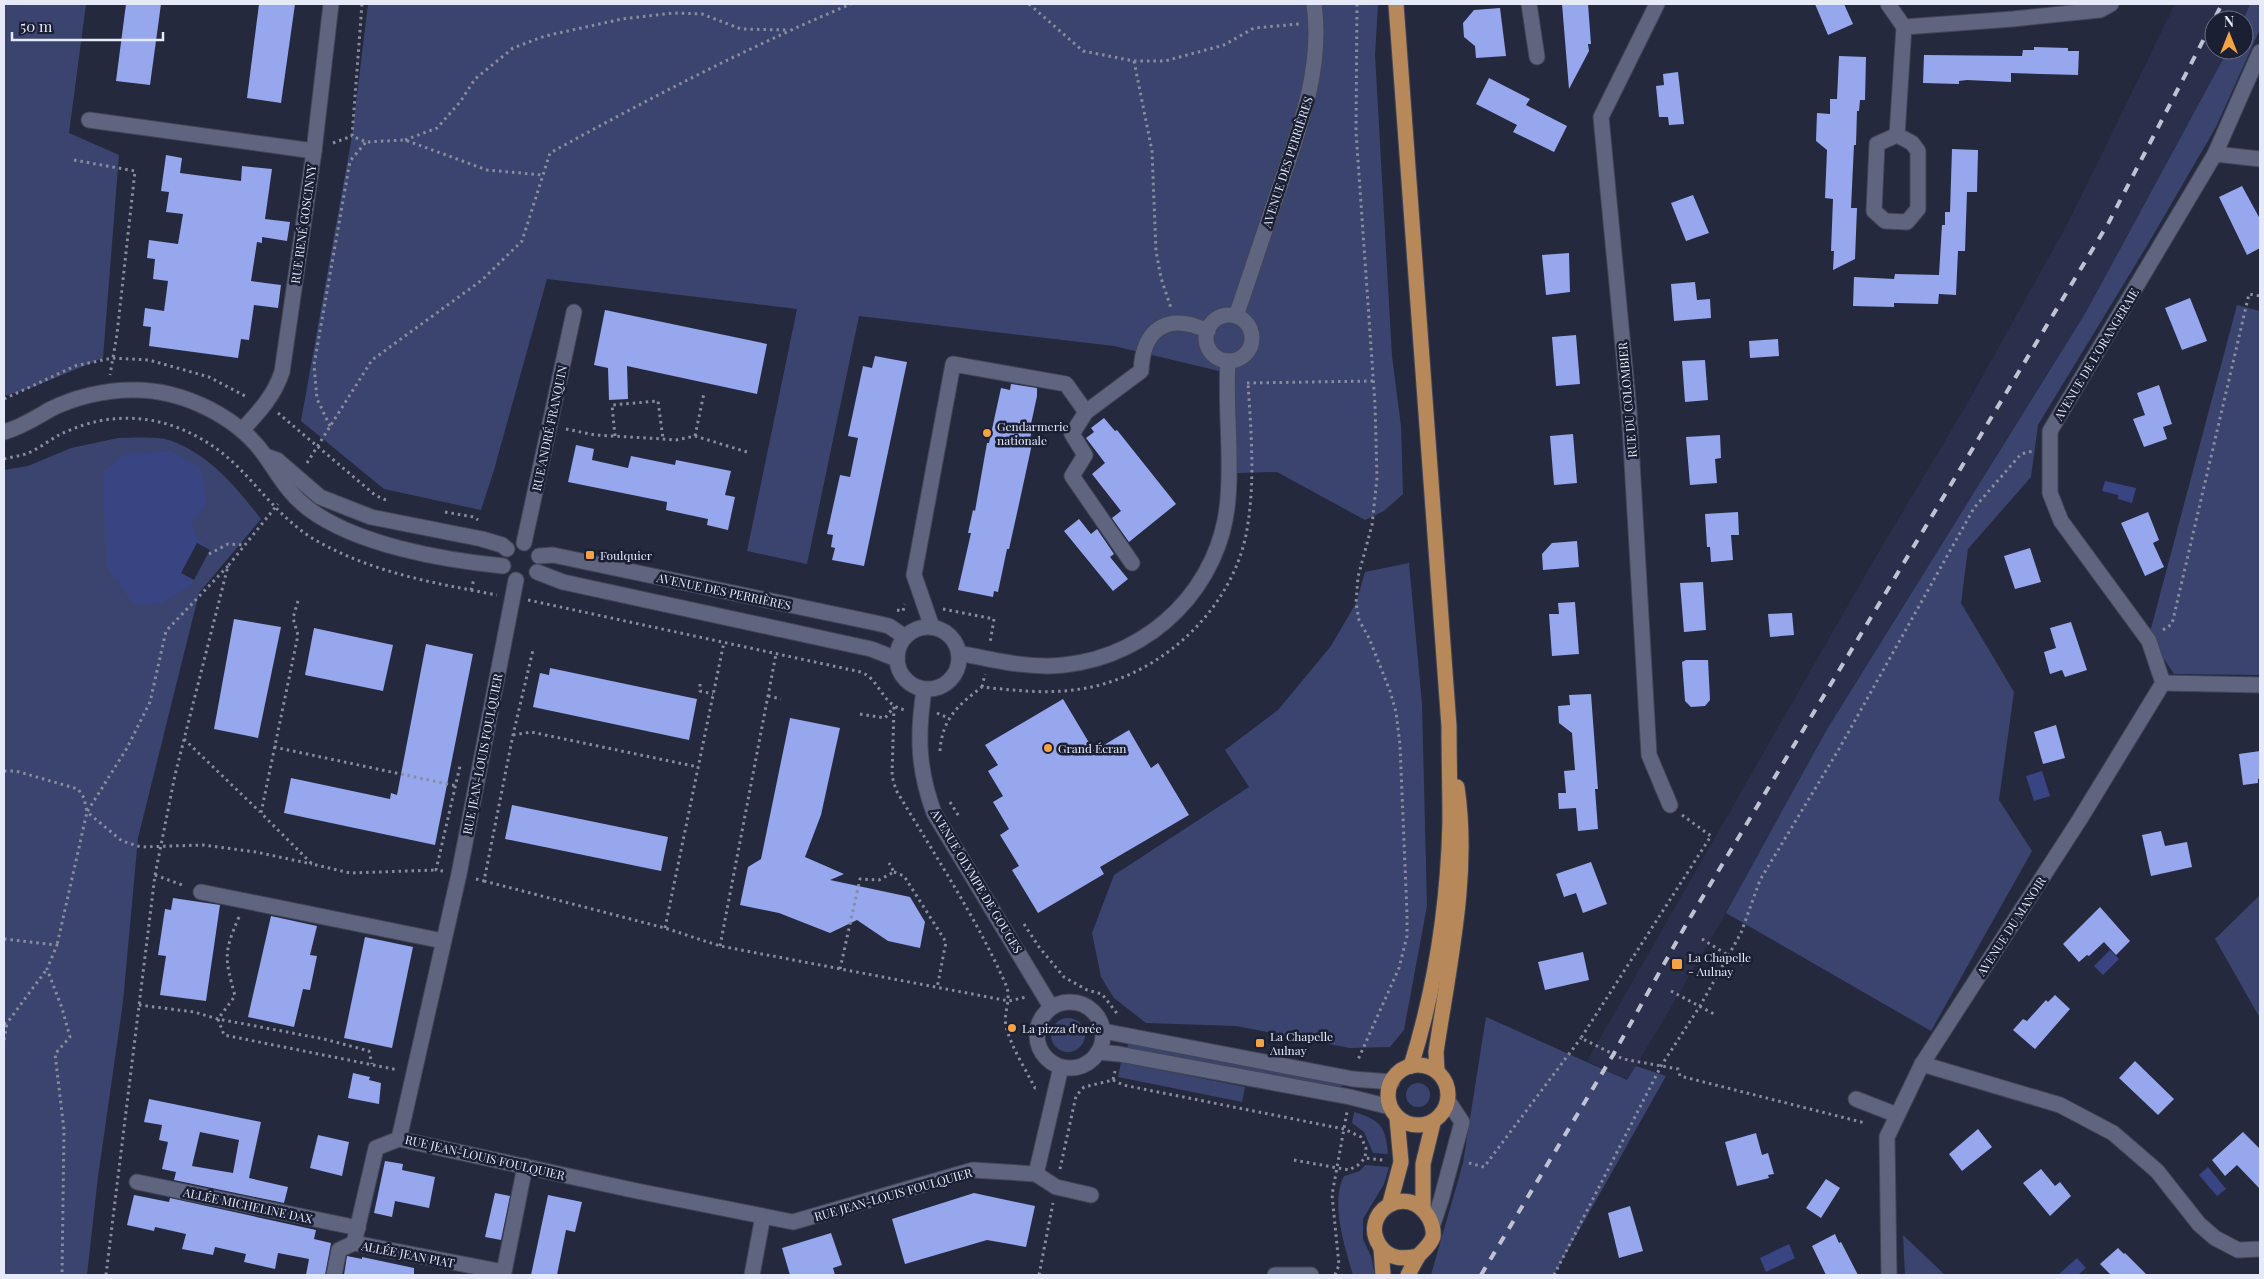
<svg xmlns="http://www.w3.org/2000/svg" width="2264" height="1279" viewBox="0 0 2264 1279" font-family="'Playfair Display',serif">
<rect width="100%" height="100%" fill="#24293e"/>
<path fill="#2a304c" d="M2175 4H2250L2243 20H2214V50H2228L2086 312 1826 731 1726 913 1628 1080 1587 1061 1874 560 1967 404 2069 221Z"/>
<g fill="#3b446e">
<path d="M4 4H86L69 133 119 155 103 358 31 388 4 396Z"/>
<path d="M368 4H1378L1375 55 1392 356 1401 426 1403 494 1384 511 1365 520 1277 472 1236 473 1234 396 1236 375 1114 346 859 316 807 564 747 551 797 309 547 279 494 470 481 510 384 489 301 421 352 136Z"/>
<path d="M2250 4H2260V29L2216 127 2148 244 2038 425 2031 477 1968 549 1961 603 2014 692 1999 800 2032 851 1931 1031 1726 913 1826 731 2086 312 2228 50H2244L2243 20Z"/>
<path d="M2237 305 2260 311V675L2174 674 2149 636Z"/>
<path d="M118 438C132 438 159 436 172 441 211 456 236 487 261 519L199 593 138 838 123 1002 98 1177 87 1275H4V470L28 466 71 448Z"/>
<path d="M1409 563 1422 704 1427 906 1404 1030 1390 1047 1350 1048 1236 1026 1146 1023 1114 998 1101 977 1092 933 1114 875 1249 787 1225 750 1278 710 1331 646 1356 603 1365 572Z"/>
<path d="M2260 895V1018L2215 939Z"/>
<path d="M1486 1017 1627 1080 1636 1066 1666 1076 1554 1275H1431L1463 1163Z"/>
<circle cx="1068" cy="1035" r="17"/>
<path d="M1129 1042 1342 1083 1341 1089 1127 1048Z"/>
<path d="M1121 1062 1245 1087 1242 1102 1118 1077Z"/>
<circle cx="1418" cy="1095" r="12"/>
<path d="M1354 1112C1381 1120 1386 1127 1388 1154L1373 1153 1364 1132 1352 1123Z"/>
<path d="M1365 1165 1389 1167 1384 1184 1363 1219V1239L1371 1256 1375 1275H1353C1345 1248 1330 1203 1344 1176L1360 1171Z"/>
<path d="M1903 1235 1945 1275H1905Z"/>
</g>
<g fill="#394483">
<path d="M170 451 199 467 204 483 206 505 192 520 195 536 210 550 191 585 162 603 134 605 107 566 103 473 123 455Z"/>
<path d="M2105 481 2136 488 2132 503 2118 499V495L2102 491Z"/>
<path d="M2042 771 2050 796 2034 801 2026 776Z"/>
<path d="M2110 950 2119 959 2103 975 2094 966Z"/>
<path d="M2208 1167 2226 1189 2217 1196 2199 1175Z"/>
<path d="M1789 1244 1795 1258 1766 1272 1760 1258Z"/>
<path d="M2077 1258 2086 1268 2078 1275H2058Z"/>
</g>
<path fill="#24293e" d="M197 543 210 550 194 580 181 573Z"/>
<g fill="#96a7ee" fill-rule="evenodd">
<path d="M126 4H161L150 85 116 81Z"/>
<path d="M259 4H295L281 103 247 98Z"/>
<path d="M1562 4H1588L1591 44H1588L1589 51 1569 89Z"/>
<path d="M1815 4H1844L1853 24 1828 35Z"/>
<path d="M1500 8 1506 56 1476 58 1475 46 1464 37 1463 23 1474 10Z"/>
<path d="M2034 47 2068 48V51H2079L2078 75 2011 73V82L1967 80 1959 81V84L1923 83 1924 55 2022 56 2023 50H2034Z"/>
<path d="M1839 56 1866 57 1865 100H1860L1859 111H1857L1856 145H1854L1851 208H1857L1855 259 1833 270 1834 251H1831L1833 199 1825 198 1827 150 1816 141 1817 113 1830 114V99H1837Z"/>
<path d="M1678 72 1684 124 1669 125 1668 117H1659L1656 86 1664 85 1663 74Z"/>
<path d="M1489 78 1530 99 1526 105 1567 126 1554 152 1513 132 1517 125 1476 104Z"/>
<path d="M1952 149 1978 150 1977 192H1967L1965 251H1958L1956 295 1939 294 1938 304 1894 303V307L1853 306 1854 277 1894 279 1895 274 1939 275 1942 225H1945V212H1950Z"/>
<path d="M166 155 182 158 180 173 241 181 242 166 272 169 265 219 290 222 287 241 262 237V243L257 242 251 281 281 285 278 308 254 305 249 340 241 339 238 358 149 346 151 327 143 326 145 308 164 311 168 281 153 279 155 259 147 258 149 240 178 244 183 214 166 212 169 192 161 191Z"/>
<path d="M2242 186 2260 219V248L2247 255 2219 197Z"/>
<path d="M1693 195 1709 233 1686 241 1671 203Z"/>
<path d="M1569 253 1570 292 1546 295 1542 255Z"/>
<path d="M1695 282 1697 300 1710 299 1711 318 1674 321 1671 284Z"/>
<path d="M2190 298 2207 341 2182 350 2165 308Z"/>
<path d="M605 310 767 344 757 394 627 366 628 399 609 400 608 368 594 365Z"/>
<path d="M1576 335 1580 384 1556 386 1552 337Z"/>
<path d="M1778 339 1779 356 1750 358 1749 341Z"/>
<path d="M875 356 907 362 864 566 832 560 835 548 831 547 833 535 827 534 840 475 850 477 858 438 848 436 863 366 872 368Z"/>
<path d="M1705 360 1708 400 1685 402 1682 361Z"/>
<path d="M1011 384 1037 388V396L1031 424H1033L1029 444H1032L1019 504 1009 549H1007L998 592 994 591 993 597 958 590 971 533H968L973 510 975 511 987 443H989L1001 388 1010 390Z"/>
<path d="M2159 385 2172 424 2163 427 2167 439 2144 447 2133 419 2145 415 2137 393Z"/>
<path d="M1104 418 1115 431 1117 430 1176 504 1129 542 1112 518 1121 511 1092 474 1105 463 1086 438 1094 432 1091 428Z"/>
<path d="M1573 434 1577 483 1554 485 1550 436Z"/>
<path d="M1720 435 1721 458 1715 459 1717 483 1690 485 1686 437Z"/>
<path d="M576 445 594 449 592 460 628 468 631 456 675 465 676 460 731 471 725 495 735 497 728 530 707 525 708 519 666 510 667 502 568 482Z"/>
<path d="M1738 512 1739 535H1731L1733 560 1711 562 1710 547H1707L1705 514Z"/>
<path d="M2148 512 2159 540 2153 543 2164 567 2145 576 2121 523Z"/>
<path d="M1079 519 1091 534 1097 529 1114 554 1110 557 1128 579 1113 591 1064 531Z"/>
<path d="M1577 541 1579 567 1543 570 1542 554 1552 543Z"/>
<path d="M2030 548 2041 582 2015 589 2004 556Z"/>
<path d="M1703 582 1706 630 1684 632 1680 583Z"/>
<path d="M1575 602 1579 654 1552 656 1549 614H1559L1558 603Z"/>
<path d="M1792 613 1794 635 1770 637 1768 614Z"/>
<path d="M234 619 281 627 258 738 214 729Z"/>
<path d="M2071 622 2087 670 2065 677 2062 670 2050 674 2044 652 2056 648 2050 628Z"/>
<path d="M314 628 393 645 383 691 305 675Z"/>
<path d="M426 644 473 654 435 845 284 813 291 778 390 799 391 793 397 795Z"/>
<path d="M1686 660H1708L1710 700 1705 706 1691 707 1685 701 1682 662Z"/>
<path d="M550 668 697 699 689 740 533 707 540 673 549 675Z"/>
<path d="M1591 694 1598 789H1595L1598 829 1578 831 1576 808 1559 809 1558 793H1566L1564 771 1575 770 1572 733 1559 723 1558 706 1570 705 1569 695Z"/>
<path d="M1063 699 1094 751 1129 730 1151 768 1158 763 1189 815 1100 867 1104 874 1038 913 1012 870 1019 866 1000 835 1009 829 993 802 1003 796 988 771 998 765 985 745Z"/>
<path d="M790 718 840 728 821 815 805 857 844 874 830 880 910 897 925 922 920 948 888 941 857 920 830 933 779 913 740 905 748 867 761 859Z"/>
<path d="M2056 725 2065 758 2043 764 2034 732Z"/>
<path d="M2260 751V778L2258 779V783L2243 785 2239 754Z"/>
<path d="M512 805 668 837 661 871 505 839Z"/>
<path d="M2161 831 2165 846 2187 842 2192 867 2151 876 2142 835Z"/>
<path d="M1591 862 1607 904 1583 913 1576 893 1564 897 1556 874Z"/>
<path d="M173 898 220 905 206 1001 160 995 166 956 158 955 165 909 171 910Z"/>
<path d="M2100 907 2130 941 2116 955 2104 942 2089 956 2087 955 2079 962 2063 944Z"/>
<path d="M271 916 317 926 310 955 317 956 310 990 303 989 294 1027 248 1017Z"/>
<path d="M365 937 413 947 392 1048 344 1038Z"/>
<path d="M1583 952 1589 980 1545 990 1538 962Z"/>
<path d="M2055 995 2070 1009 2035 1049 2013 1030 2023 1019 2027 1021 2046 1000 2048 1002Z"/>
<path d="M2135 1061 2174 1099 2158 1115 2119 1078Z"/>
<path d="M353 1073 370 1077 369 1080 381 1083 379 1104 348 1098Z"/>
<path d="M149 1099 261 1122 249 1178 288 1187 284 1203 174 1180 176 1172 162 1169 168 1142 159 1140 162 1125 144 1122ZM200 1132 239 1140 233 1173 192 1166Z"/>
<path d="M1978 1129 1992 1147 1962 1171 1949 1154Z"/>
<path d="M2243 1132 2260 1149V1189L2237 1165 2225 1176 2212 1160Z"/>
<path d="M1756 1133 1762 1155 1768 1153 1774 1174 1768 1175 1769 1178 1737 1186 1725 1142Z"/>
<path d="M318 1135 349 1142 342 1176 310 1168Z"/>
<path d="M385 1161 403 1164 402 1170 435 1177 429 1208 395 1201 392 1217 374 1213Z"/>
<path d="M2041 1169 2055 1186 2060 1182 2071 1196 2050 1216 2023 1183Z"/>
<path d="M1826 1179 1840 1188 1821 1218 1806 1208Z"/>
<path d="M495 1193 510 1196 501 1240 485 1237Z"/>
<path d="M974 1193 1035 1206 1026 1247 987 1240 905 1264 892 1219Z"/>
<path d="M134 1195 169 1202 170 1198 316 1230 314 1239 331 1243 325 1275H306L309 1259 278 1253 275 1269 244 1262 246 1254 215 1247 213 1255 182 1249 186 1234 155 1227 154 1231 127 1225Z"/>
<path d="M548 1195 582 1202 575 1232 566 1230 557 1275H531Z"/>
<path d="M1630 1206 1643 1251 1619 1258 1608 1213Z"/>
<path d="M831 1233 842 1265 833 1268 835 1275H790L782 1248Z"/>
<path d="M1835 1234 1839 1243 1841 1242 1858 1275H1826L1812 1246Z"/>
<path d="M2118 1248 2124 1254 2125 1253 2147 1275H2111L2100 1264Z"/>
<path d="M347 1256 362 1259V1257L414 1268V1275H344Z"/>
</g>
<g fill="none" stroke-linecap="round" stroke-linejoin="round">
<g stroke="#414558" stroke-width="17">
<g id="minor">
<path d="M1529 4 1537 57"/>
<path d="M1657 4 1601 117 1629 410 1649 755 1670 805"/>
<path d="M1888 4 1904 27 2013 19 2100 10 2111 4"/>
<path d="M89 120 314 151"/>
<path d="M1897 135 1912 143 1918 151V209L1907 222 1885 221 1874 211 1877 144 1897 135 1904 27"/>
<path d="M2215 154 2260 159"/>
<circle cx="1229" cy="338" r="23"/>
<path d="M1236 316C1251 273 1265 229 1280 186 1300 127 1323 67 1314 4"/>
<path d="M242 430C259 412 274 396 282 372L314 151 331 4"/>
<path d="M4 432C22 427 35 418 51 409 75 397 105 390 132 390 181 389 238 416 266 457 280 477 288 493 309 509 357 545 443 560 503 566"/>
<path d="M266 456 277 460 320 497 371 517 482 539 502 545 507 549"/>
<path d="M524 543 574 312"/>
<path d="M539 556 553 555 876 623 889 626 905 637"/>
<path d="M1132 563 1072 476 1085 455 1072 434 1086 412 1141 371C1143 328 1168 312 1208 331"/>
<path d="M537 572 563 582 871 649 897 659"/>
<path d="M516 580 459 874 399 1139 637 1191 793 1222 973 1170 1036 1174"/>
<path d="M932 627 914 575 953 364 1066 384 1086 412"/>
<circle cx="928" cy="658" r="31"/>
<path d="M959 653C993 660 1030 669 1064 665 1152 656 1222 585 1228 498 1232 453 1225 407 1228 361"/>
<path d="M2163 683 2149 641 2061 521 2050 493V431L2215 154 2260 52"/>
<path d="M2163 683 2260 685"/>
<path d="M924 690C917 736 918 769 934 813L1051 1007"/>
<path d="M201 892 443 941"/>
<circle cx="1070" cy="1035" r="33"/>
<path d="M1103 1031 1353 1079 1392 1082"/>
<path d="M1098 1052 1119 1054 1350 1097 1390 1107"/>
<path d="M1922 1064 2060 1105 2113 1133 2157 1171 2199 1224 2215 1238 2238 1250 2260 1249"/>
<path d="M1856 1099 1897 1115"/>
<path d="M1036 1174 1061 1067"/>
<path d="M1036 1174 1056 1187 1091 1195"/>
<path d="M137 1182 358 1228"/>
<path d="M1433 1224 1441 1200 1462 1122 1448 1101"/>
<path d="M354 1243 504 1272 525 1166"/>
<path d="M334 1275 339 1250 354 1243 376 1148 399 1139"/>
<path d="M752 1275 763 1216"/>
<path d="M1275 1275H1311"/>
<path d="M1889 1275 1887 1137 1922 1064 2080 819 2163 683"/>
</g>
</g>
<g stroke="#414558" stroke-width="17">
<g id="major">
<path d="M1396 4 1449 726C1449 758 1450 790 1450 822 1448 903 1435 989 1411 1066"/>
<circle cx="1418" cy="1095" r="30"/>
<path d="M1437 1071 1436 1052C1449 965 1470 875 1457 787"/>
<path d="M1390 1203 1401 1162 1397 1118"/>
<path d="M1423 1208V1164L1433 1123"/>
<path d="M1381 1248 1383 1275"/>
<path d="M1408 1275C1411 1269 1415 1261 1419 1255 1425 1249 1430 1245 1433 1237 1434 1230 1432 1224 1429 1218 1407 1180 1358 1214 1380 1246 1390 1260 1404 1259 1418 1256"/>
</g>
</g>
<g stroke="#888c9e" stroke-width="3" stroke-dasharray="2.5 4" stroke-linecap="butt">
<path d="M362 4 352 136 366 142 405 140 487 170 542 175"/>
<path d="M1029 4 1083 51 1134 61H1165L1224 45 1254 28 1299 24"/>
<path d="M1357 4 1356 132 1375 404 1377 478 1372 525 1358 577 1356 603 1359 620 1369 638 1390 691 1396 712 1400 745 1407 914V936L1399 968 1357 1062"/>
<path d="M1134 61 1152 151 1156 251 1161 278 1171 308"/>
<path d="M405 140 437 128 460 102 475 79 513 48 545 36 622 19 674 13 702 14 741 29 787 30"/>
<path d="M333 143 352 136"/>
<path d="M74 160 135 171 117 334 110 375"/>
<path d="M1247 383 1373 381"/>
<path d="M4 399 75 366 112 358 149 360 209 377 247 397"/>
<path d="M278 413 375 495 388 501"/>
<path d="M330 426 317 399 314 365 350 161 366 142"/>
<path d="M566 429 595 435 663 439 676 440 695 436 747 452"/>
<path d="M615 436 612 405 658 401 663 439"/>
<path d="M695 436 704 393"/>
<path d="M4 459C11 457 19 456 26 454 37 450 48 441 59 435 75 427 96 420 113 419 160 414 204 434 237 466 263 492 284 522 317 541 365 568 417 580 471 590L474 579"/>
<path d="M307 463 372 360 482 280 522 241 550 153C648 99 748 47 851 4"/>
<path d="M445 512 474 517 478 520"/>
<path d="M209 554 228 544 245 545"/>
<path d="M228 566 166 631 150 702 127 748 87 812 122 841 141 847 203 845 256 852 312 864"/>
<path d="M471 590 497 595"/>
<path d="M528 600 861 672C881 680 882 707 906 710"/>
<path d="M298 601 293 618 298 635 261 813 312 864 350 873 436 870"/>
<path d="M943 609 994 619 990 643"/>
<path d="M897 610 903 611 905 604"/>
<path d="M2163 630 2172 624 2249 294 2260 296"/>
<path d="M700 684V691L713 694"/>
<path d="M982 687 985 674"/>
<path d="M768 696 781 699"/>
<path d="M894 707 892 776 896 790C934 854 976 917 1006 985 1012 999 1003 1013 1006 1026 1011 1047 1025 1068 1035 1088H1039"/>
<path d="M937 713 948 718"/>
<path d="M860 714 885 718 894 707"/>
<path d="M513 735 531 732 698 767"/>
<path d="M184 739 260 812"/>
<path d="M274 747 457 786"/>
<path d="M940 751C942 719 958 705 982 687 1013 690 1043 694 1073 690 1158 681 1237 608 1248 523 1255 477 1251 429 1248 383"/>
<path d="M4 771H16L78 789 84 798 87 812 57 945"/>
<path d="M950 802 960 818"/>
<path d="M1682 815 1711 836 1581 1038 1623 1059 1678 1069 1680 1076 1865 1123"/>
<path d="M443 871 436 870 460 766"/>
<path d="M894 872 904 876 946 942 937 988"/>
<path d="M155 875 185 886"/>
<path d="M476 879 484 881 513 735 533 650"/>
<path d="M484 881 665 928 720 946 1009 1001 1026 997"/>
<path d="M239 917C223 954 225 958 235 996L218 1019 224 1035 398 1070"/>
<path d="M1024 924 1039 947 1064 977 1087 990 1102 994 1119 1016"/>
<path d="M665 928 724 642"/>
<path d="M4 939 57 945 47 969 62 1008 70 1037 55 1054 64 1130 62 1275"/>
<path d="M1702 939 1744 965"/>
<path d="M720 946 776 654"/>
<path d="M840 969 860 879 879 880 894 872 889 863"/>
<path d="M1671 991 1714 1014"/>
<path d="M139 1005 194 1012 218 1019 324 1039 369 1051 372 1064"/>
<path d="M4 1024 7 1023 47 969"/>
<path d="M4 1040 7 1023"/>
<path d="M1113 1080 1123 1085 1344 1129 1361 1137 1366 1148 1365 1158"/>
<path d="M1294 1160 1349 1170 1358 1165 1365 1158 1383 1160"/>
<path d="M1469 1163 1484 1167 1581 1038"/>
<path d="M1060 1169 1076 1096 1084 1087 1113 1080 1115 1071"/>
<path d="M106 1275 155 875 175 775 228 566 278 504"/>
<path d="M1039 1275 1053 1203"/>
<path d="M1335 1275 1339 1265 1332 1195 1347 1112"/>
<path d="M1554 1275 1661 1066 1700 1006 1741 933 1760 880 1839 749 1974 508 2021 454 2033 451"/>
</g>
<use href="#minor" stroke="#5f657e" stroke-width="15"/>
<use href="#major" stroke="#b7895a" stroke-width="15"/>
<path stroke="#bec2d2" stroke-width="4" stroke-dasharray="9 9" stroke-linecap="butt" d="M1481 1275 1613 1055 1687 923 2109 222 2222 4"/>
</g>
<g fill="#f4a344" stroke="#1a1f34" stroke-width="2">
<circle cx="987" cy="433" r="5"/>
<rect x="585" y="550" width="10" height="10" rx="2.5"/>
<circle cx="1048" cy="748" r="5"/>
<rect x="1671" y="958" width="12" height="12" rx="2.5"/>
<circle cx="1012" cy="1028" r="5"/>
<rect x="1255" y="1038" width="10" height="10" rx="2.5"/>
</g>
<g text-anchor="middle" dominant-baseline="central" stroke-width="5" stroke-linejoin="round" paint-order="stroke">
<g font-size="12" fill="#e5e9f8" stroke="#1a1f34">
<text transform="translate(1287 162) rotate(-72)">AVENUE DES PERRIÈRES</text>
<text transform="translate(303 224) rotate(-82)">RUE RENÉ GOSCINNY</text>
<text transform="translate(2096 354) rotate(-59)">AVENUE DE L'ORANGERAIE</text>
<text transform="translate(1627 400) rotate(-95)">RUE DU COLOMBIER</text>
<text transform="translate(549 428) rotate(-78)">RUE ANDRÉ FRANQUIN</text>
<text transform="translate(724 591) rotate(12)">AVENUE DES PERRIÈRES</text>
<text transform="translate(482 754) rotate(-79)">RUE JEAN-LOUIS FOULQUIER</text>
<text transform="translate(977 881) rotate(59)">AVENUE OLYMPE DE GOUGES</text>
<text transform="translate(2011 926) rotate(-57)">AVENUE DU MANOIR</text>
<text transform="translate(485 1157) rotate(13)">RUE JEAN-LOUIS FOULQUIER</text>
<text transform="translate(893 1194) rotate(-16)">RUE JEAN-LOUIS FOULQUIER</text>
<text transform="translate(248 1205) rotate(12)">ALLÉE MICHELINE DAX</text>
<text transform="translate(408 1254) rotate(11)">ALLÉE JEAN PIAT</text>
</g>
<g font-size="12" fill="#e5e9f8" stroke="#1a1f34" text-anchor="start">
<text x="997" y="426">Gendarmerie<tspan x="997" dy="14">nationale</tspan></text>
<text x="600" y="555">Foulquier</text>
<text x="1058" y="748">Grand Écran</text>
<text x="1688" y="957">La Chapelle<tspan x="1688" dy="14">- Aulnay</tspan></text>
<text x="1022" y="1028">La pizza d'orée</text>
<text x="1270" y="1036">La Chapelle<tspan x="1270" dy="14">Aulnay</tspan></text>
</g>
</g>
<rect width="2264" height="1279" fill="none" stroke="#e5e9f8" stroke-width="10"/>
<g transform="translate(2229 35)"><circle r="24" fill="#1a1f34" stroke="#6b7082"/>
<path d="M0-4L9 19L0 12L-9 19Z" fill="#f4a344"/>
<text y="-8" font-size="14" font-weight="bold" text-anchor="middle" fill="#e5e9f8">N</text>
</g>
<path d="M12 32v8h151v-8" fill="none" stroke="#e5e9f8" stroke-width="2.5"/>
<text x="20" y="32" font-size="15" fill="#e5e9f8" stroke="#1a1f34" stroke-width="4" paint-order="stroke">50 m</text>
</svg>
